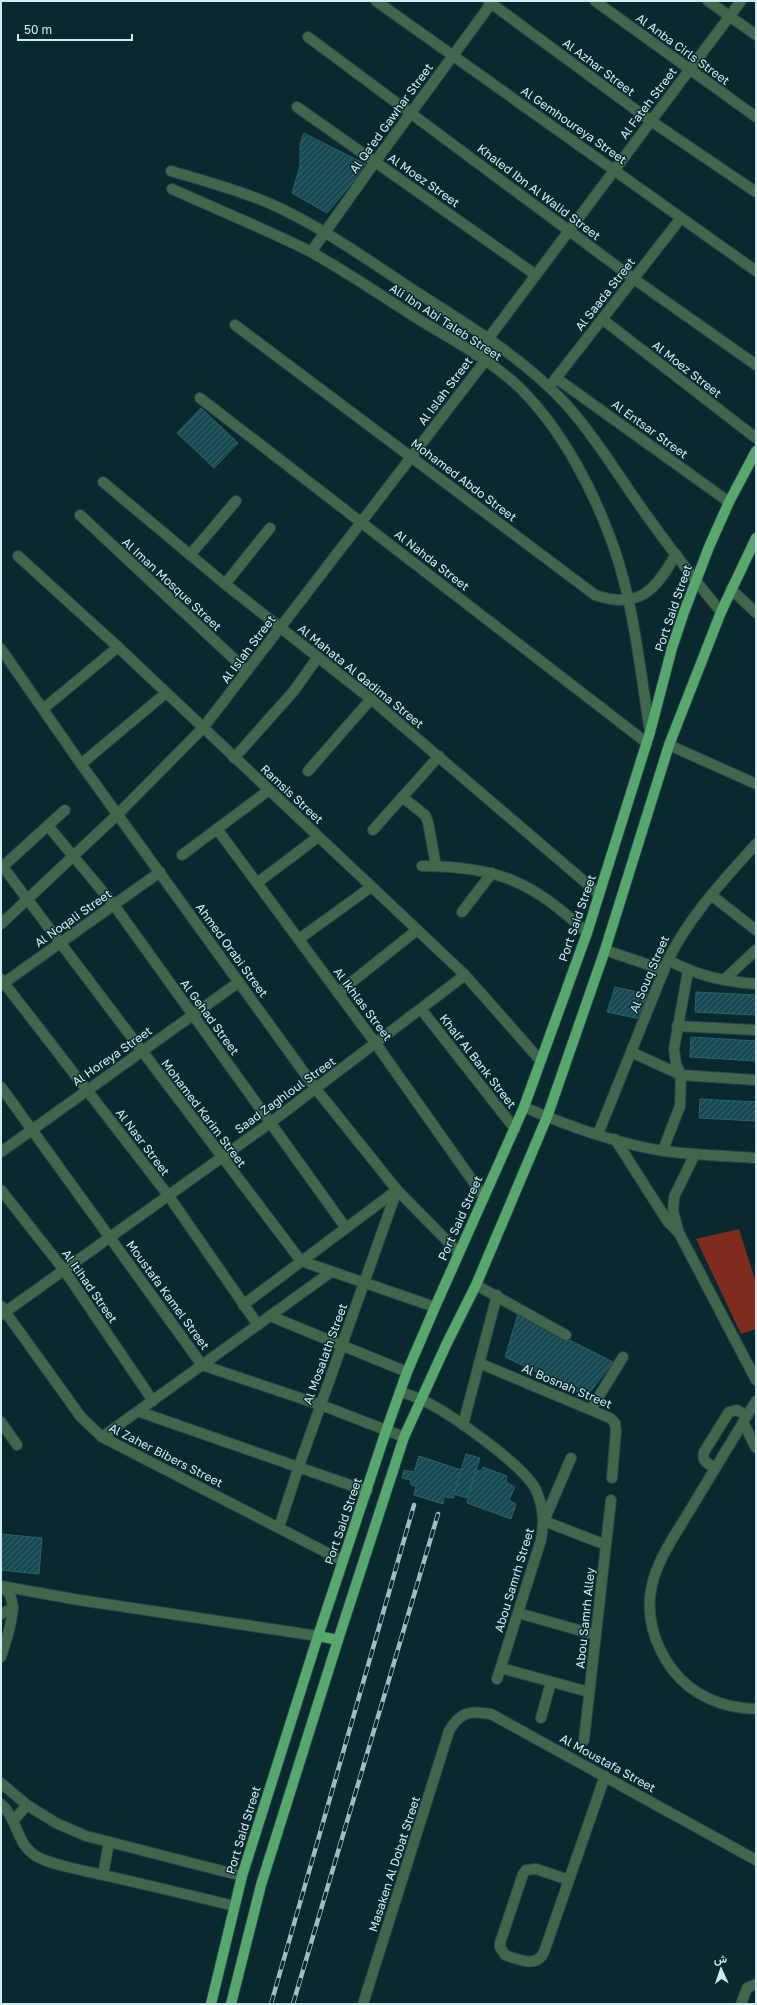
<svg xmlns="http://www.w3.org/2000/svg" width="757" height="2005" viewBox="0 0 757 2005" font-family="'Golos Text',Vazirmatn,sans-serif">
<defs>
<pattern id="building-hatch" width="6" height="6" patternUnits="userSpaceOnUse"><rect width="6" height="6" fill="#174a52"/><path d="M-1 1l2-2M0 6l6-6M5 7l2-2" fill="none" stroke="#38646b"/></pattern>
</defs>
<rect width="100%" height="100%" fill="#0a292f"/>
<path fill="#7f2b1e" d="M739 1229 756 1283V1329L741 1334 696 1239Z"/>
<g fill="url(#building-hatch)" stroke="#27626c">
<path d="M304 133 367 165 327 213 292 193 300 166V144Z"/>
<path d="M201 408 238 443 214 468 177 433Z"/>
<path d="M615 987 647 994 640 1019 607 1012Z"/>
<path d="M696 992 756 995V1015L695 1012Z"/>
<path d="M691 1037 756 1041V1061L690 1057Z"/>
<path d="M700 1099 756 1102V1121L699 1118Z"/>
<path d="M518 1314 613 1362 587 1396 505 1357Z"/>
<path d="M466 1454 480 1458 467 1498 453 1494Z"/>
<path d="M419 1456 461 1470 453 1498 444 1497 443 1504 414 1495 416 1487 410 1484 411 1480 402 1478 404 1470 414 1472Z"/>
<path d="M483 1467 507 1476 506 1482 515 1487 509 1500 516 1504 511 1519 467 1503 476 1470 481 1471Z"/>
<path d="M1 1534 42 1538 39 1574 1 1570Z"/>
</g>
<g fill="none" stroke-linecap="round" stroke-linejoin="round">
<g stroke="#26444a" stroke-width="12">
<g id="minor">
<path d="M376 1 756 271"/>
<path d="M488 1 651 121 756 192"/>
<path d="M595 1 756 117"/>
<path d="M708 1 756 35"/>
<path d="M308 37 634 279 756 365"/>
<path d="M297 107 536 275"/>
<path d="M171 171C204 181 239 190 271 204 327 229 377 267 429 300 476 330 526 361 565 403 590 431 610 462 631 493 659 534 690 574 721 612"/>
<path d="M172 189C218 210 266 229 311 252 349 273 386 299 423 322 456 342 492 361 520 388 562 430 593 489 613 545 634 604 640 670 650 732"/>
<path d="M311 252 375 162 493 1"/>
<path d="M602 319 756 438"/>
<path d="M235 325 595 595C639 610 656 590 676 554"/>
<path d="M476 355 741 1"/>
<path d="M556 378 729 502"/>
<path d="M549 387 681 218"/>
<path d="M200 398 647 743"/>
<path d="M103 482 225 584 371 699 599 894"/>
<path d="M80 515 247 671"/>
<path d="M190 555 236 501"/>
<path d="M18 556 118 647 465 975 540 1060"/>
<path d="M225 584 270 528"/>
<path d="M731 589 756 613"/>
<path d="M1 649 81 764 316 1089 397 1190 459 1253"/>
<path d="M43 709 118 647"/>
<path d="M669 745 756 784"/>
<path d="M234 758 293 692 318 657"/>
<path d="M81 764 166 693"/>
<path d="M308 771 371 699"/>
<path d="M402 797 425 815 428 822 436 866"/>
<path d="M48 826 114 905 346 1228"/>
<path d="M217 829 376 1044 484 1197"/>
<path d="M373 830 439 756"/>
<path d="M182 855 269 790"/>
<path d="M422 866C499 867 531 881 587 933"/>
<path d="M3 867 301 1261 435 1307"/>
<path d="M1 868 65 810"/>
<path d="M257 883 318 837"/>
<path d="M711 895 756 930"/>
<path d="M462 912 492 873"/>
<path d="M1 924 118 814 203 728 485 361"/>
<path d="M299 939 371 887"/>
<path d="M605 950 664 970"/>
<path d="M668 960C698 976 722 981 756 984"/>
<path d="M1 979 168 1195 258 1325"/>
<path d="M724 980 756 950"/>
<path d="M1 985 160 872"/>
<path d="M338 993 417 930"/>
<path d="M421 1009 515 1129"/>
<path d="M677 1026 756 1030"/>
<path d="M631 1052 681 1075 756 1080"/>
<path d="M1 1087 202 1365 321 1405 404 1437"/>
<path d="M524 1107C568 1126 617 1144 664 1151 695 1155 726 1156 756 1158"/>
<path d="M598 1134 668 960C691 914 722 882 756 844"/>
<path d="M615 1139 668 1222 679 1233"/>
<path d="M663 1150 680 1106 681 1075 676 1064 674 1049 688 971"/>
<path d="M1 1152 239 982"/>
<path d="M695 1154 674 1197 673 1211 679 1233 756 1380"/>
<path d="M1 1190 64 1270 153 1401"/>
<path d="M476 1285 566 1335"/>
<path d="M243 1305 397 1190"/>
<path d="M1 1306 81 1417 102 1437 343 1561"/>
<path d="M1 1315 270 1123 465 975"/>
<path d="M270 1316 407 1372"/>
<path d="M479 1363 610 1418 615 1423 616 1430 612 1478"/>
<path d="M400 1392C407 1394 414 1396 420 1399 446 1410 525 1466 536 1490 544 1508 544 1522 541 1540L497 1679"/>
<path d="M756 1401C734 1437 712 1474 690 1510 676 1534 658 1558 652 1585 645 1614 654 1645 672 1669 692 1696 723 1708 756 1709"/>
<path d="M591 1409 623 1357"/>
<path d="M140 1412 367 1491"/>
<path d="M1 1422 17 1445"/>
<path d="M743 1422 756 1448"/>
<path d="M463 1425 497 1295"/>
<path d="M102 1437 331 1272"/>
<path d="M571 1458 544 1521 606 1545"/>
<path d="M715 1468C708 1464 701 1461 704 1452L729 1412 737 1410 747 1416"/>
<path d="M279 1527 299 1466 397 1190"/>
<path d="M1 1586 79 1600 318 1636"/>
<path d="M1 1587C24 1596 6 1640 1 1657"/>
<path d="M518 1613 596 1635"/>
<path d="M1 1614 13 1608"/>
<path d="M501 1668 589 1692"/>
<path d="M541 1718 551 1682"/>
<path d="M584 1740 611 1500"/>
<path d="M1 1783 27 1805 56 1823 86 1836 242 1876"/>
<path d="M1 1804C18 1819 16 1844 36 1856 50 1865 87 1871 103 1875 147 1885 190 1895 234 1906"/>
<path d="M13 1821 27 1805"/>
<path d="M103 1875 109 1842"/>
<path d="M569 1880 536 1869 526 1870 523 1874 500 1943V1947L505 1955C518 1959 536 1969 544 1952L605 1776"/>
<path d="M363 2004 449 1731C460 1712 470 1710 491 1714L756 1860"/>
<path d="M741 2004 747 1988 756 1984"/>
</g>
</g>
<g stroke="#26444a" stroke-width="12">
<g id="major">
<path d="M318 1636 338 1640"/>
<path d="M211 2004 242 1876 318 1636 386 1431 407 1372 435 1307 524 1107 587 933 650 732 672 648 684 612 709 547 729 502 756 451"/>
<path d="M231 2004 261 1885 338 1640 404 1437 447 1343 476 1285 547 1117 605 950 669 745 721 612 756 538"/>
</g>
</g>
<use href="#minor" stroke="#42664b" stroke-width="10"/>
<use href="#major" stroke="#58a86e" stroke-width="10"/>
<g stroke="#9fbcc2" stroke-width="4.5">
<g id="rail">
<path d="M271 2004 414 1505"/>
<path d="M293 2004 438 1514"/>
</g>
</g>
<use href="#rail" stroke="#0a292f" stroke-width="3" stroke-dasharray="9" stroke-linecap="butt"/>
</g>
<g text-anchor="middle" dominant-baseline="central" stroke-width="3" stroke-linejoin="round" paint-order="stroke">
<g font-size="12" fill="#d0ecf2" stroke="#0a292f">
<text transform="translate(683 49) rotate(36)">Al Anba Cirls Street</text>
<text transform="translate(599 67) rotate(37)">Al Azhar Street</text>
<text transform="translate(648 103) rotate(-53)">Al Fateh Street</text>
<text transform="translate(391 118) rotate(-54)">Al Qa'ed Gawhar Street</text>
<text transform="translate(574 125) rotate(35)">Al Gemhoureya Street</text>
<text transform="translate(424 180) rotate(35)">Al Moez Street</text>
<text transform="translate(539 192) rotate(37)">Khaled Ibn Al Walid Street</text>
<text transform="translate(605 294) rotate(-52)">Al Saada Street</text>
<text transform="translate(446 322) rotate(33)">Ali Ibn Abi Taleb Street</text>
<text transform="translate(687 369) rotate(38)">Al Moez Street</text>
<text transform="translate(445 391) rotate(-53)">Al Islah Street</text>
<text transform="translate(650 429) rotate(36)">Al Entsar Street</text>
<text transform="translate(464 480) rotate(37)">Mohamed Abdo Street</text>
<text transform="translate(432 560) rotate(38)">Al Nahda Street</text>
<text transform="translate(172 584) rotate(43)">Al Iman Mosque Street</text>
<text transform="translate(673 608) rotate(-71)">Port Said Street</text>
<text transform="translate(248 649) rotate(-53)">Al Islah Street</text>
<text transform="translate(361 676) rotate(39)">Al Mahata Al Qadima Street</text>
<text transform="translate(292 794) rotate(43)">Ramsis Street</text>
<text transform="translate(73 918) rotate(-35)">Al Noqali Street</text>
<text transform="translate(577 918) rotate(-71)">Port Said Street</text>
<text transform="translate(232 950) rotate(54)">Ahmed Orabi Street</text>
<text transform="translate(649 974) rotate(-67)">Al Souq Street</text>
<text transform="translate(363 1004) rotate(53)">Al Ikhlas Street</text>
<text transform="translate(210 1017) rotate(54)">Al Gehad Street</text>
<text transform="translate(112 1056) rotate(-35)">Al Horeya Street</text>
<text transform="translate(478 1061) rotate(52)">Khalf Al Bank Street</text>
<text transform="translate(285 1095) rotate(-36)">Saad Zaghloul Street</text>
<text transform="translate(204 1113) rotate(53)">Mohamed Karim Street</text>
<text transform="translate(143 1142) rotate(53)">Al Nasr Street</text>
<text transform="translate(460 1218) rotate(-66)">Port Said Street</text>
<text transform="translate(90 1286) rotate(55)">Al Itihad Street</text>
<text transform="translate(168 1295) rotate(54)">Moustafa Kamel Street</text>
<text transform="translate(325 1354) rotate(-70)">Al Mosalath Street</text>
<text transform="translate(567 1386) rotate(23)">Al Bosnah Street</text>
<text transform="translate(166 1455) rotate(27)">Al Zaher Bibers Street</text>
<text transform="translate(343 1521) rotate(-71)">Port Said Street</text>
<text transform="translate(514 1580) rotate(-73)">Abou Samrh Street</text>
<text transform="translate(585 1618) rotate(-84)">Abou Samrh Alley</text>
<text transform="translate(608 1763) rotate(29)">Al Moustafa Street</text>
<text transform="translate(243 1830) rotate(-73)">Port Said Street</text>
<text transform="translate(394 1864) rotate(-72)">Masaken Al Dobat Street</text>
</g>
</g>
<rect width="757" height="2005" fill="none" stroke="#d0ecf2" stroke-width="4"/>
<g transform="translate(721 1969) rotate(357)" stroke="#0a292f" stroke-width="3" paint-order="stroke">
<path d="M0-3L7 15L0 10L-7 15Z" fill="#d0ecf2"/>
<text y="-6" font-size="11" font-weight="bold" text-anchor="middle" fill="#d0ecf2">ش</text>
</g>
<path d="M18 34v6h114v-6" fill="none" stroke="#d0ecf2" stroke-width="2"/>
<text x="24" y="34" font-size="12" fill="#d0ecf2" stroke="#0a292f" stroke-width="3" paint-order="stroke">50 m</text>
</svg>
